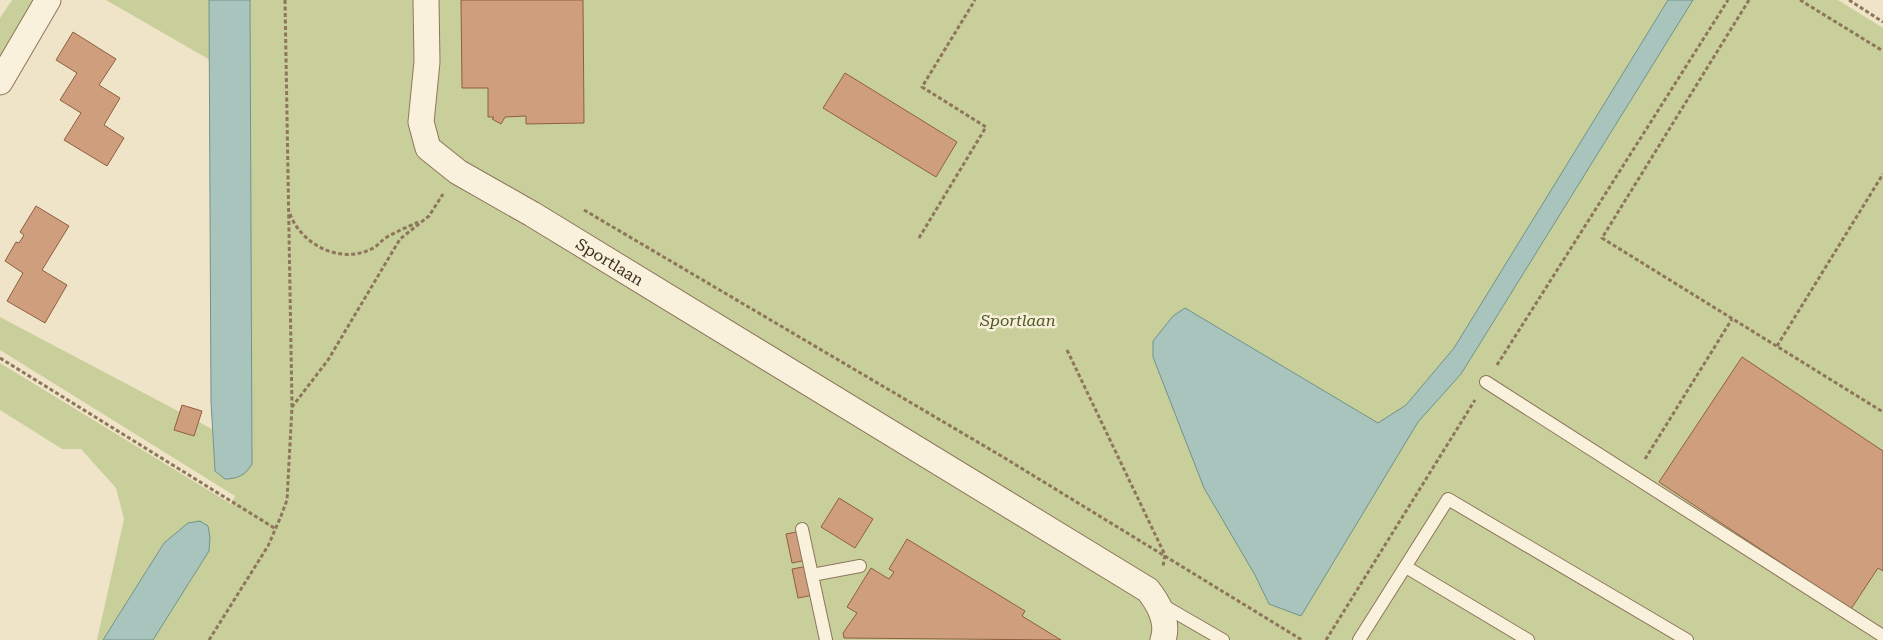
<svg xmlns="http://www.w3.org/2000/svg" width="1883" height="640" viewBox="0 0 1883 640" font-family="'Roboto Serif',serif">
<rect width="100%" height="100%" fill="#f0e4c8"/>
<g fill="#c9cf9b">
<path d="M12 0H35L0 61V18Z"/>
<path d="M106 0H209L210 60Z"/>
<path d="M250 0H1838L1883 28V640H153L209 551 188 523 164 543 103 640H97L124 519 116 488 81 449H62L0 410V363L231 504 235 496 0 350V317L212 429 215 471 252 464Z"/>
</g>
<g fill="#a9c4bc" stroke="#6f938a">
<path d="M209 0H250L252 464C246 475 237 479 225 479L215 471 211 402Z"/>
<path d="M1668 0H1693L1461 374 1418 422 1301 616 1269 604 1255 575 1204 488 1153 357V341L1173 316 1185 308 1378 423 1406 405 1454 348Z"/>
<path d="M200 521 208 526 210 538 209 551 153 640H103L164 543 188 523Z"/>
</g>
<g fill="#cf9f7d" stroke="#8d5f41">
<path d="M461 0H583L584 123 526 124V116L505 117 501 124 492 119 494 117H488V88H462Z"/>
<path d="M73 32 116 59 99 85 120 98 104 125 124 138 107 166 64 140 81 113 60 100 77 73 56 60Z"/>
<path d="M845 73 957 142 936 177 823 108Z"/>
<path d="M36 206 69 226 42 270 67 285 45 323 7 301 23 273 5 261 16 242 19 243 24 235 20 232Z"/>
<path d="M1742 357 1883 451V571L1878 568 1851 609 1659 482Z"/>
<path d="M182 405 202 411 194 436 174 430Z"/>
<path d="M839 498 873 519 855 548 821 527Z"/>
<path d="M801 531 807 560 792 563 786 534Z"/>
<path d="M907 539 1025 611 1022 616 1061 640 844 638 843 633 857 613 847 607 871 568 889 579 894 572 889 569Z"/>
<path d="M808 566 814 595 798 598 792 569Z"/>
</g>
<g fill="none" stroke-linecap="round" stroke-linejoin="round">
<g stroke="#8d765c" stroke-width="14">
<g id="lane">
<path d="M1486 382 1883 636"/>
<path d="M802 529 826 640"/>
<path d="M1406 567 1528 640"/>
<path d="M812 575 860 566"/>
<path d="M1159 603 1223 640"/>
<path d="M1359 640 1448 499 1687 640"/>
</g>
</g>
<g stroke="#8d765c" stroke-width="27">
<g id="street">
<path id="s1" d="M426 0 427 62 421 122 428 148 458 172 532 214 1148 590C1159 604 1169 622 1163 640"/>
<path d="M0 82 48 0"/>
</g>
</g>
<g stroke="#8d765c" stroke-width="3" stroke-dasharray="4 2.5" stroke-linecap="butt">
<path d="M285 0 292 406"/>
<path d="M1749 0 1602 238 1883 412"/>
<path d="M1800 0 1883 51"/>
<path d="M1849 0 1883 22"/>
<path d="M584 210 1003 457 1302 640"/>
<path d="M290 214C302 246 343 266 375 247 379 244 382 240 387 237 397 231 408 227 418 222"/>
<path d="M919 238 986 127 922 87 975 0"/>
<path d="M1777 346 1883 174"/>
<path d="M1067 350 1165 555 1163 566"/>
<path d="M0 358 276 529"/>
<path d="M1497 365 1728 0"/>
<path d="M1645 459 1732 319"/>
<path d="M209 640 268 546 281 516 287 500 292 407 328 360 400 239 429 216 443 194"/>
<path d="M1326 640 1475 400"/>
</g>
<use href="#lane" stroke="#faf1dc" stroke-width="12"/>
<use href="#street" stroke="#faf1dc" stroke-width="25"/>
</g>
<g text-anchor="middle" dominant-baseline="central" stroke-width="5" stroke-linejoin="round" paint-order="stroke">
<g font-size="16" fill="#3d2e20" stroke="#f7eed8">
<text stroke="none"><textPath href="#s1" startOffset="364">Sportlaan</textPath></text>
</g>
<g font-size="16" font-style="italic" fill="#4d5a26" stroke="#f7eed8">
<text x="1018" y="320">Sportlaan</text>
</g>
</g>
</svg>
